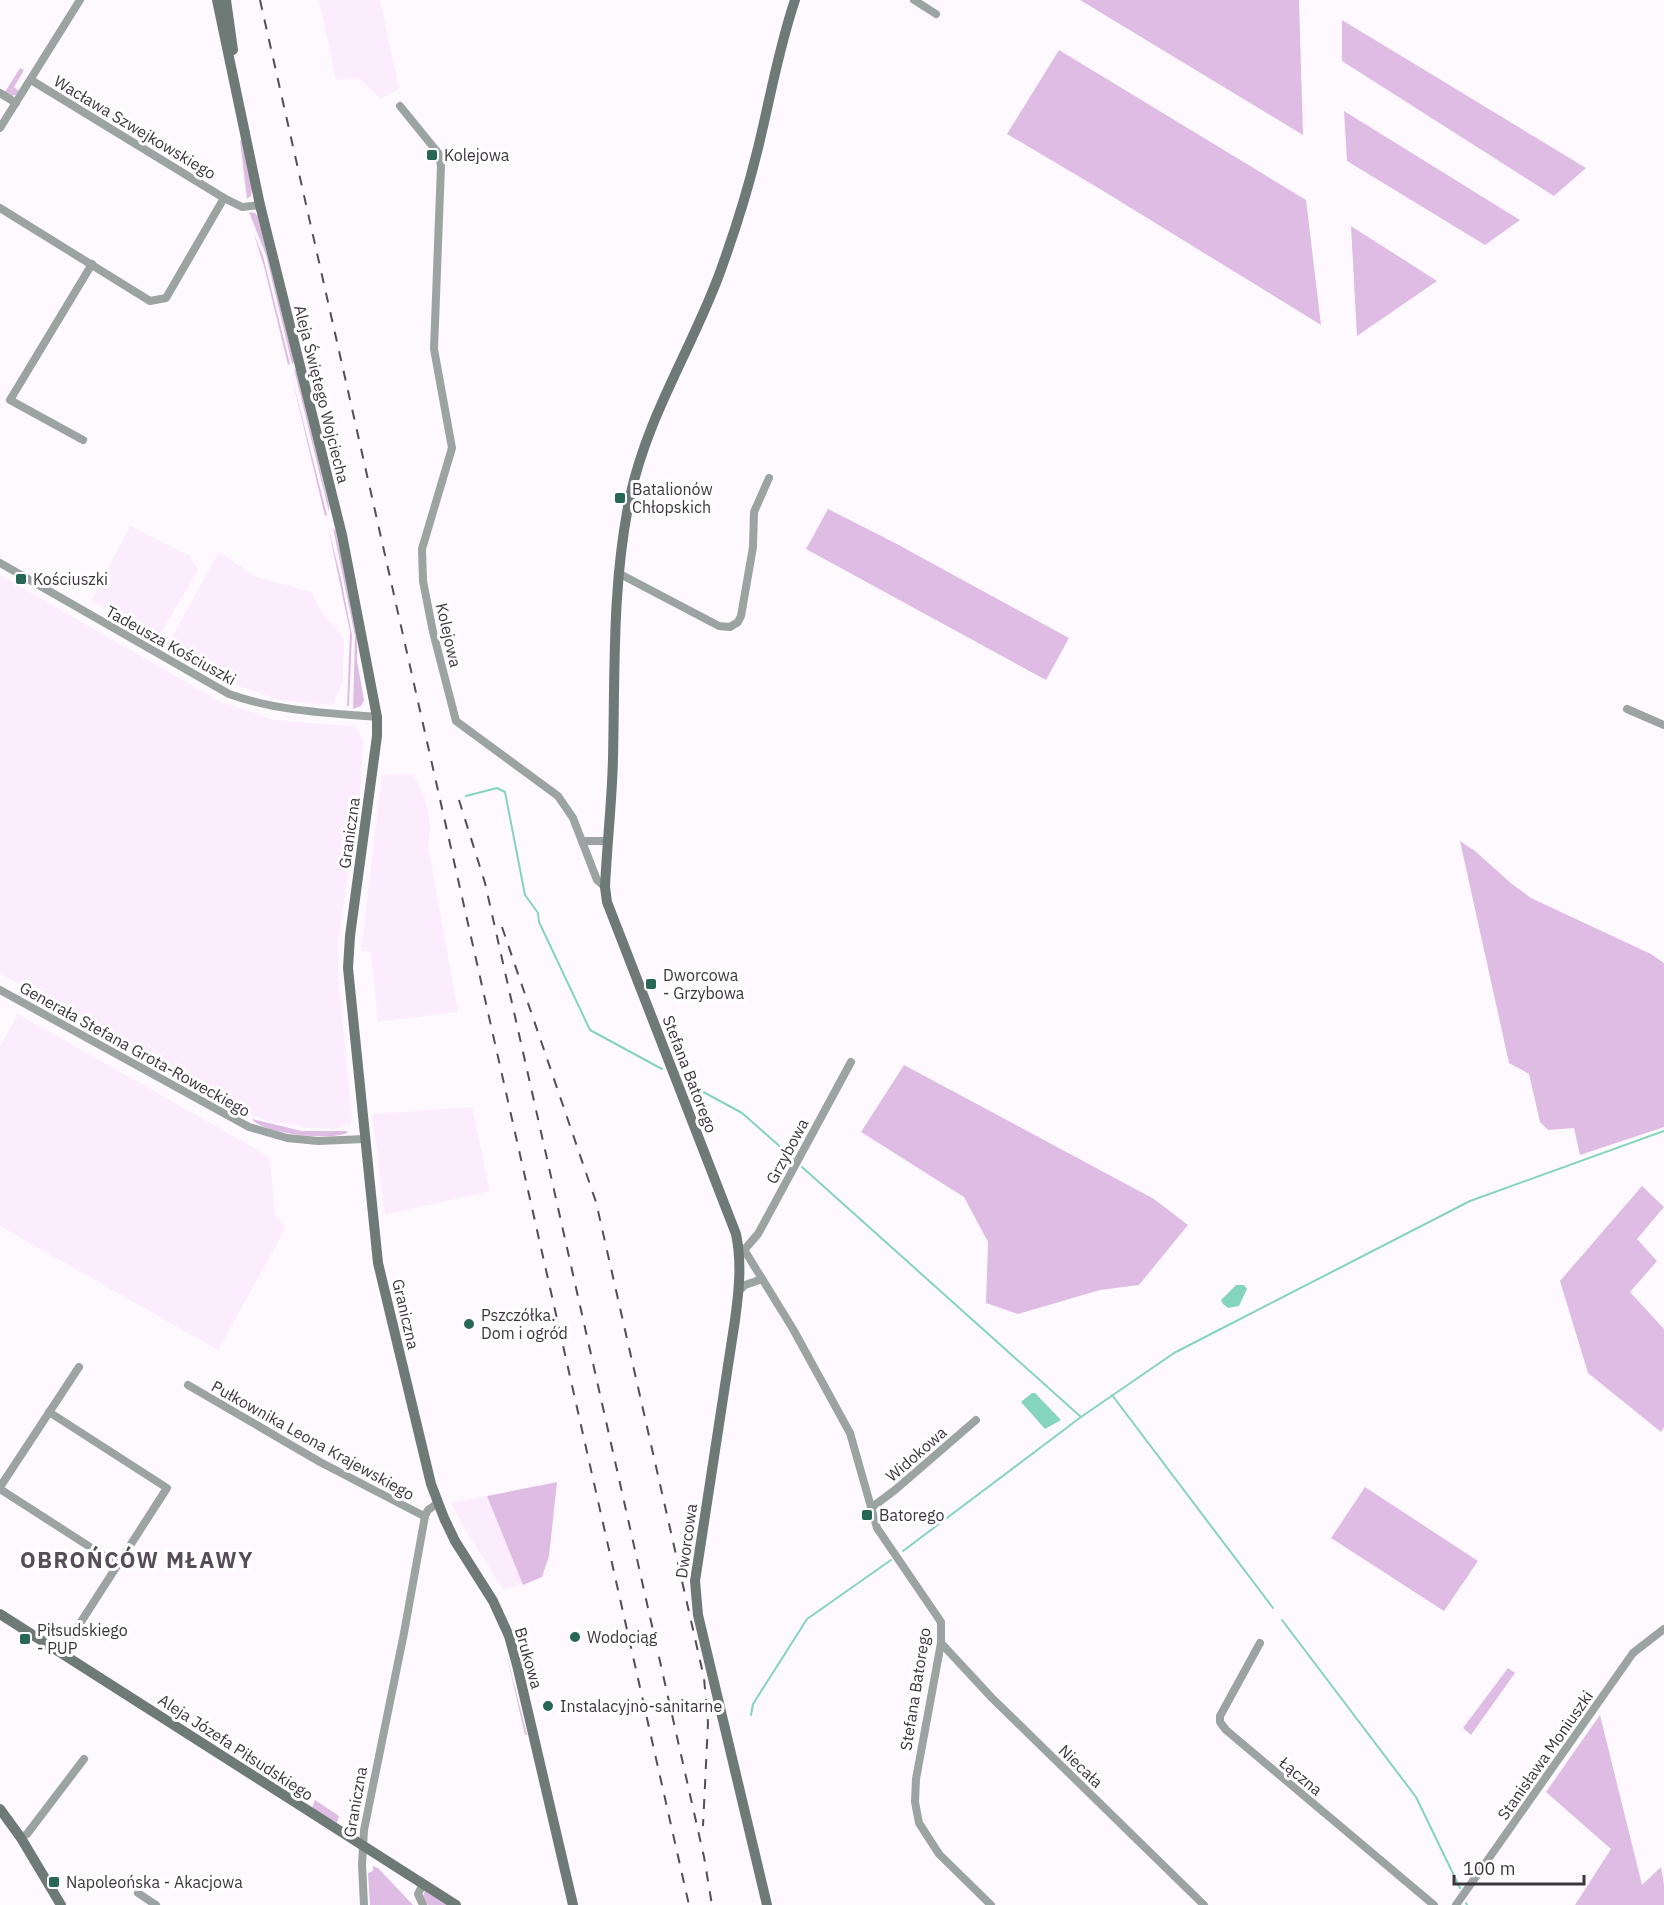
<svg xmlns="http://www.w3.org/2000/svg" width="1664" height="1905" viewBox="0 0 1664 1905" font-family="'IBM Plex Sans',sans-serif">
<rect width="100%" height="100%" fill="#fef9ff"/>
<g fill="#fbedfe">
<path d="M319 0H380L399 89 381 99 359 78 336 80Z"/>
<path d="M130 526 190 556 198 570 157 639 92 600Z"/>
<path d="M219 552 256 577 312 592 319 608 344 639 343 681 333 705 280 700 229 682 167 646Z"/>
<path d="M0 575 219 701 274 720 351 726 357 728 363 740 361 783 338 942V975L352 1119 350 1124 335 1129 308 1128 265 1120 252 1115 0 973Z"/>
<path d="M413 774 425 798 429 817 430 828 428 845 458 1012 378 1022 371 952 361 951 382 775Z"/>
<path d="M18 1014 270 1157 275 1214 285 1229 218 1350 0 1226V1047Z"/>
<path d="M472 1107 490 1191 385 1215 372 1114Z"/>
<path d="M487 1496 523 1585 503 1589 463 1526 451 1503Z"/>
</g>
<g fill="#debce4">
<path d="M1080 0H1299L1303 135Z"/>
<path d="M1342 20 1586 168 1554 196 1342 61Z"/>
<path d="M1059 50 1306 200 1321 325 1100 189 1007 134Z"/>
<path d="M20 68 24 70 14 87 19 91 16 95 11 96 5 92Z"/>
<path d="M1344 111 1520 220 1485 245 1347 161Z"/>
<path d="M240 140 242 141 252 189 251 196 247 199Z"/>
<path d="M249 212 255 213 258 217 294 362 292 364 266 255Z"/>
<path d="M1351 226 1437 281 1357 336Z"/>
<path d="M254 234 263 256 290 364 288 365 265 270Z"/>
<path d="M294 369 296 370 329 505V512Z"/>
<path d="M290 370 327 515 325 516Z"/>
<path d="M828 509 895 543 1069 638 1046 680 806 549Z"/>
<path d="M328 526 341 579 352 635 349 706H347L350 632Z"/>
<path d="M333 528 336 531 357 636V661L364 700 361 706 353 709 355 636Z"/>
<path d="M1460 841 1475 851 1512 884 1531 898 1651 954 1664 963V1127L1580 1155 1574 1128 1548 1130 1540 1122 1529 1074 1509 1063Z"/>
<path d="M904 1065 1154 1199 1188 1225 1139 1285 1100 1290 1018 1314 986 1303 988 1242 964 1197 861 1132Z"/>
<path d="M252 1119 302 1131H347V1133C330 1141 262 1134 252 1119Z"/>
<path d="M1642 1186 1664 1207 1637 1239 1657 1261 1630 1292 1664 1329V1427L1661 1432 1588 1373 1560 1281Z"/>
<path d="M557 1482 549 1556 542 1577 523 1585 487 1496Z"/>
<path d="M1365 1487 1478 1561 1444 1611 1331 1538Z"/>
<path d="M506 1652 527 1735H525Z"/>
<path d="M1508 1668 1515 1673 1471 1735 1463 1728Z"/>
<path d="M1600 1715 1642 1885 1661 1867 1664 1885V1905H1575L1611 1849 1546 1792Z"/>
<path d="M315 1800 339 1816 337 1823 312 1808Z"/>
<path d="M373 1866 378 1868 413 1905H370L368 1873 373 1871Z"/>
<path d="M425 1891 447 1905H428L422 1898Z"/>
</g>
<g fill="#85d4bc">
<path d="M1236 1285H1244L1247 1289 1239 1306 1228 1308 1223 1304 1221 1300Z"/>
<path d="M1032 1393H1035L1061 1420 1045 1429 1021 1402Z"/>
</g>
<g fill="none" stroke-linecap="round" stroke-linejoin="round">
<g stroke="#85d4bc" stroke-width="2">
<path d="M466 796 497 788 505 792 525 895 538 913 539 922 590 1030 662 1069"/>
<path d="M685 1082 742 1113 793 1158"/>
<path d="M802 1167 1081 1417 1174 1353 1470 1201 1664 1131"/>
<path d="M1112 1395 1273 1608"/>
<path d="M903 1551 1081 1417"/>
<path d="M1282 1620 1416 1797 1460 1888"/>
<path d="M751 1715 753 1704 807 1619 891 1560"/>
<path d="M1466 1903 1467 1905"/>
</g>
<g stroke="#9ca4a1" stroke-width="8">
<path d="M914 0 936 14"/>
<path d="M0 93 16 103"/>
<path d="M400 106 439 154 441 166 434 349 452 448 422 549 423 581 433 632 456 721 558 796 573 818 597 880 605 887"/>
<path d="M0 128 80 0"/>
<path d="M224 198 242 207 260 205"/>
<path d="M0 208 150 301 166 298 224 198 31 80"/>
<path d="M83 440 10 400 92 264"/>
<path d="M0 563 229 694C276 711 328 713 377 717"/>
<path d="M618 573 719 626 730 627 738 622 741 616 753 547 754 512 769 478"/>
<path d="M1627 709 1664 725"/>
<path d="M582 841H607"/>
<path d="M0 990 249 1127 287 1138 318 1141 365 1139"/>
<path d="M739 1247 744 1250 748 1256 793 1329 850 1433 877 1528 941 1622V1643L916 1779 915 1802 919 1823 939 1854 991 1905"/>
<path d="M744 1250 758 1234 851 1062"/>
<path d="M738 1292 745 1285 762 1279"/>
<path d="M188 1385 320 1462 420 1514 425 1516"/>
<path d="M49 1412 167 1488 61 1653"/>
<path d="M0 1487 79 1367"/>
<path d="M0 1489 118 1565"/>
<path d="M871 1508 895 1490 976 1420"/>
<path d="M941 1643 992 1698 1204 1905"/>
<path d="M1260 1643 1220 1716V1722L1226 1730 1434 1905"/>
<path d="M21 1838 27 1834 84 1759"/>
<path d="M138 1893 156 1905"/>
<path d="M364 1905 362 1865 364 1830 404 1633 425 1516 428 1510 438 1503"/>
<path d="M423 1905 418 1894 423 1884"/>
<path d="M1456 1905 1633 1653 1664 1629"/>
</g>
<g stroke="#6e7a76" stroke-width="10">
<path d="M217 0 260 205 342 535 377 717V736L350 936 348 968 378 1263 431 1484 444 1518 455 1541 493 1601 509 1636 517 1665 573 1905"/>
<path d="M226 0 233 50"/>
<path d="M0 1614 456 1905"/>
<path d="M0 1809 21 1838 61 1905"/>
<path d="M767 1905 698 1615 695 1581 735 1320C739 1291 742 1262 736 1234L607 902 605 887C607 844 612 801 613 758 615 670 612 583 630 497 647 417 691 350 719 275 734 234 747 193 757 152 770 100 778 50 795 0"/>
</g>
<g stroke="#534e54" stroke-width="2" stroke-dasharray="10 10" stroke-linecap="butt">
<path d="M260 0 689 1905"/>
<path d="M459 800 485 883 704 1857 712 1905"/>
<path d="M502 927 596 1202 704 1678 708 1723 703 1826"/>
</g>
</g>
<g fill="#266756" stroke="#fff" stroke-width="2">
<rect x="426" y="149" width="12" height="12" rx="3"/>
<rect x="614" y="492" width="12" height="12" rx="3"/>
<rect x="15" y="573" width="12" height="12" rx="3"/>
<rect x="645" y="978" width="12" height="12" rx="3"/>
<circle cx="469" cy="1324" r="6"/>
<rect x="861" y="1509" width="12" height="12" rx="3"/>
<circle cx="575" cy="1637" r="6"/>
<rect x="19" y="1633" width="12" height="12" rx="3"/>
<circle cx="548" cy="1706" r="6"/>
<rect x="48" y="1876" width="12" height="12" rx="3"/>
</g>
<g text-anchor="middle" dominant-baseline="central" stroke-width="6" stroke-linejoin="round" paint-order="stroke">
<g font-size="16" fill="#3b363c" stroke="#fff">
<text transform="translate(135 127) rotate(31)">Wacława Szwejkowskiego</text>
<text transform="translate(322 394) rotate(76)">Aleja Świętego Wojciecha</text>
<text transform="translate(449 635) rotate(77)">Kolejowa</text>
<text transform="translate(171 645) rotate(29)">Tadeusza Kościuszki</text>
<text transform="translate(349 833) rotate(-82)">Graniczna</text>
<text transform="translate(135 1049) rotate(29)">Generała Stefana Grota-Roweckiego</text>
<text transform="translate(690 1074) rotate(69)">Stefana Batorego</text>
<text transform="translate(787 1151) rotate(-62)">Grzybowa</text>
<text transform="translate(406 1314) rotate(77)">Graniczna</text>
<text transform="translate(313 1440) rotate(29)">Pułkownika Leona Krajewskiego</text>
<text transform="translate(916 1454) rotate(-41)">Widokowa</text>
<text transform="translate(686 1541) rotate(-82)">Dworcowa</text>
<text transform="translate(529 1658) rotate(74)">Brukowa</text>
<text transform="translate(915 1689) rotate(-81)">Stefana Batorego</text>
<text transform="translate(236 1747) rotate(33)">Aleja Józefa Piłsudskiego</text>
<text transform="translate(1545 1755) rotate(-55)">Stanisława Moniuszki</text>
<text transform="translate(1081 1766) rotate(44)">Niecała</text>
<text transform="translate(1301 1776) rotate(40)">Łączna</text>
<text transform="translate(355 1802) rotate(-80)">Graniczna</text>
</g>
<g font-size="16" fill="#3b363c" stroke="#fff" text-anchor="start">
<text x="444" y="155">Kolejowa</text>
<text x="632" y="489">Batalionów<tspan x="632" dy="18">Chłopskich</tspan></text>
<text x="33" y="579">Kościuszki</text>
<text x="663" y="975">Dworcowa<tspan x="663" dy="18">- Grzybowa</tspan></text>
<text x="481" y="1315">Pszczółka.<tspan x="481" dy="18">Dom i ogród</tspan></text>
<text x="879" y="1515">Batorego</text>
<text x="37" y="1630">Piłsudskiego<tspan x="37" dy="18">- PUP</tspan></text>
<text x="587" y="1637">Wodociąg</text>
<text x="560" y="1706">Instalacyjno-sanitarne</text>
<text x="66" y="1882">Napoleońska - Akacjowa</text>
</g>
<g font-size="22" font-weight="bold" letter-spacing="1.5" fill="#574d58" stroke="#fff">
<text x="137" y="1559">OBROŃCÓW MŁAWY</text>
</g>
</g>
<path d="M1454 1875v9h130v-9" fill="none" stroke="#3b363c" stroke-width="3"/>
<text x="1463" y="1875" font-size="18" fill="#3b363c" stroke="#ffffff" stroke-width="4.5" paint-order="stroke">100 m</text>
</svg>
